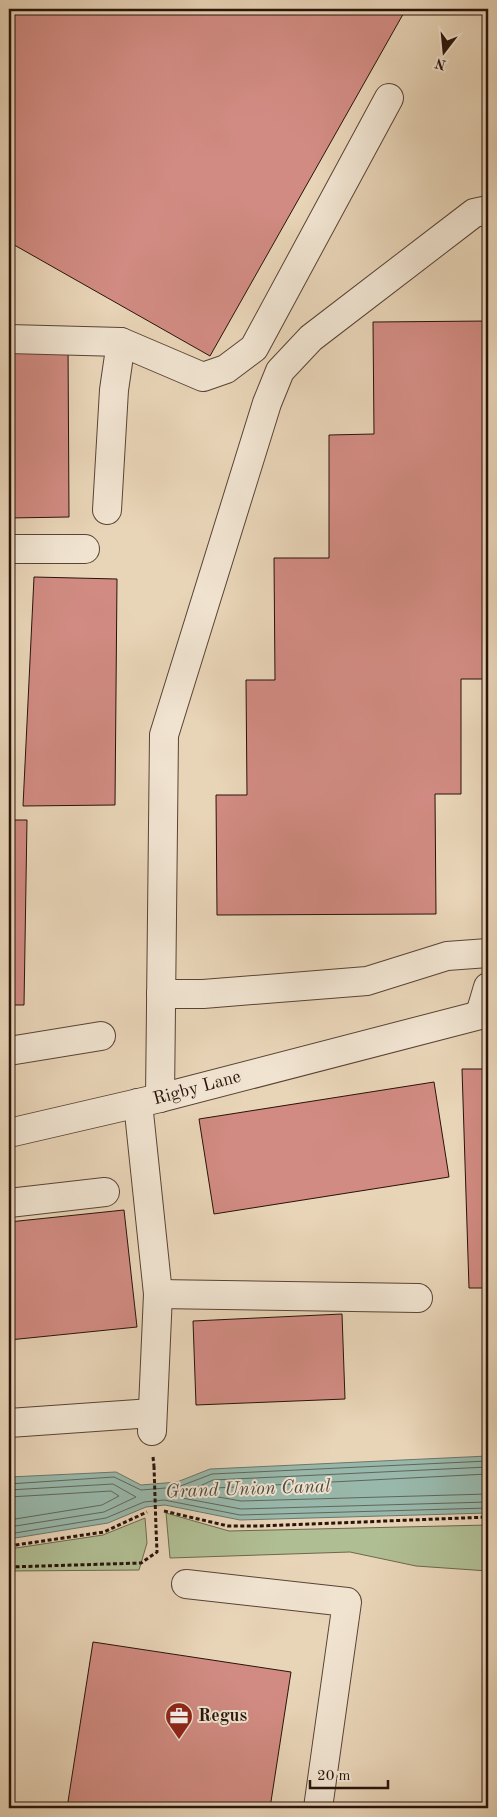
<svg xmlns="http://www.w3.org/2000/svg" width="497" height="1817" viewBox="0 0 497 1817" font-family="'Old Standard TT',serif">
<rect width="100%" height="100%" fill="#e8d4b7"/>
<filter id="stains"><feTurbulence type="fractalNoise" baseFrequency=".004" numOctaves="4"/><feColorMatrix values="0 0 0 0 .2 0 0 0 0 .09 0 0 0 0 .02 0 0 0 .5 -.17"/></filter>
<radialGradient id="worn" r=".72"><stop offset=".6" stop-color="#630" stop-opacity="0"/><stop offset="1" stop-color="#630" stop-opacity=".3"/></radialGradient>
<g fill="#b0be93" stroke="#6c684e">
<path d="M166 1513 229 1531 488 1525V1571L416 1566 350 1552 170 1558Z"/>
<path d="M145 1518 147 1543 139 1570 9 1571V1549L103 1535Z"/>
</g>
<path fill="#98b8ab" stroke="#6c766b" d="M488 1456V1513L240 1520 165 1505 146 1507 108 1523 9 1539V1477L116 1472 141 1485 177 1482 210 1469Z"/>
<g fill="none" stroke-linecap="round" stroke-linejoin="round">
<g stroke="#60665a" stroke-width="1">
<path d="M488 1467 213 1480 180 1495 182 1498 241 1509 488 1502"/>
<path d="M488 1474 215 1488 205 1493 207 1495 241 1501 488 1494"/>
<path d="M9 1484 114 1477 141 1490 178 1487 212 1474 488 1461"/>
<path d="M9 1490 113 1484 136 1497 104 1512 9 1527"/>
<path d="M9 1497 111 1491 119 1496 102 1505 9 1520"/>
<path d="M9 1534 106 1518 144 1502 164 1500 240 1515 488 1508"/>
</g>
</g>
<g fill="#d18b82" stroke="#29130a">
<path d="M9 9H406L210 356 9 242Z"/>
<path d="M488 321V679H461V794H435L436 914 217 915 216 795H247L246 680H275L274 558H329V435L374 434 373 322Z"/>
<path d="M68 342 69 517 9 518V343Z"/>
<path d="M34 577 117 579 115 805 23 806Z"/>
<path d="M9 820H27L24 1005H9Z"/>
<path d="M462 1069H488V1288H469Z"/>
<path d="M434 1082 449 1177 214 1214 199 1119Z"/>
<path d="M124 1210 137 1327 9 1340V1222Z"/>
<path d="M342 1314 345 1399 196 1405 193 1321Z"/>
<path d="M93 1642 291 1672 270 1808H67Z"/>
</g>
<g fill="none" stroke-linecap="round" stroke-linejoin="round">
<g stroke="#594335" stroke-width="30">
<g id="minor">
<path d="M9 339 121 342 203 377 226 369 254 348 389 98"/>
<path d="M107 510 114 390 121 342"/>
<path d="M9 549H85"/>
<path d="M161 994H203L367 981 447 956 488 953"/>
<path d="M480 1014 488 987"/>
<path d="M9 1051 101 1036"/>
<path d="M160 1098 164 735 267 403 280 371 311 338 474 213 488 210"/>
<path d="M138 1103 158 1294 152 1431"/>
<path d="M9 1133 160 1098 488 1013"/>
<path d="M9 1203 105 1192"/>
<path d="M158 1294 418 1298"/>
<path d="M9 1423 152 1413"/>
<path d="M186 1584 347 1602 318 1808"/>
</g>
</g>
<g stroke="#29130a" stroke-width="3" stroke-dasharray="4 2.5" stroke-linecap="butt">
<path d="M153 1457 154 1466"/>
<path d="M164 1511 228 1526H259L488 1517"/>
<path d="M9 1546 104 1532 147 1512"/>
<path d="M9 1567 141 1563 157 1552 156 1528"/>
</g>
<use href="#minor" stroke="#f0e3d0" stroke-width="28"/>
<g stroke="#29130a" stroke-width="5.5">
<path id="rail" d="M481 9 488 13"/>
</g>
<use href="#rail" stroke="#f0e3d0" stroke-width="4" stroke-dasharray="11" stroke-linecap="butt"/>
<path stroke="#29130a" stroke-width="3" stroke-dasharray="4 2.5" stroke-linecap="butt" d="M154 1466 156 1528"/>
</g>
<defs>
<g id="office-pin" transform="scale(1.4375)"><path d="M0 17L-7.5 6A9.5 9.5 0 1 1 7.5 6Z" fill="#8f2418" stroke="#f0e3d0"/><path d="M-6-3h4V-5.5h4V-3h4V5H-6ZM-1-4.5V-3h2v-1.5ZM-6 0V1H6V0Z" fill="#fff"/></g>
</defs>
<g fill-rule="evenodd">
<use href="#office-pin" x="179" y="1716"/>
</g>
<g text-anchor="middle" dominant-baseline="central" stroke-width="4" stroke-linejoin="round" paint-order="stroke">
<g font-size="18" fill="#29130a" stroke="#f0e3d0">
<text transform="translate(197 1088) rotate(-15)">Rigby Lane</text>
</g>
<g font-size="18" font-weight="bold" fill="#29130a" stroke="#f0e3d0" text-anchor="start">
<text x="198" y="1716">Regus</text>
</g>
<g font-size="19" font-style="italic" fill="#504d42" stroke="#f0e3d0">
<text transform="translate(248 1490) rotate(-2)">Grand Union Canal</text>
</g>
</g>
<rect width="497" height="1817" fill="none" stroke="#e8d4b7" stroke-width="30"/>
<rect x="10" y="10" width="477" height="1797" fill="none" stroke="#29130a" stroke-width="2.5"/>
<rect x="15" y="15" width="467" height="1787" fill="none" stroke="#29130a"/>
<g transform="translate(444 52) rotate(196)" stroke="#f0e3d0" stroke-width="4" paint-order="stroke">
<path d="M0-4L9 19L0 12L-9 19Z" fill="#29130a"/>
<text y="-8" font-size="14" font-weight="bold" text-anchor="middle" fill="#29130a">N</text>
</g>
<path d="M310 1780v8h78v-8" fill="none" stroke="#29130a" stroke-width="2.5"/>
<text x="317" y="1780" font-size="15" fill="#29130a" stroke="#f0e3d0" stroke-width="4" paint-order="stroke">20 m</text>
<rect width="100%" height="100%" filter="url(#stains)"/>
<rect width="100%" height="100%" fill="url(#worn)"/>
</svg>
